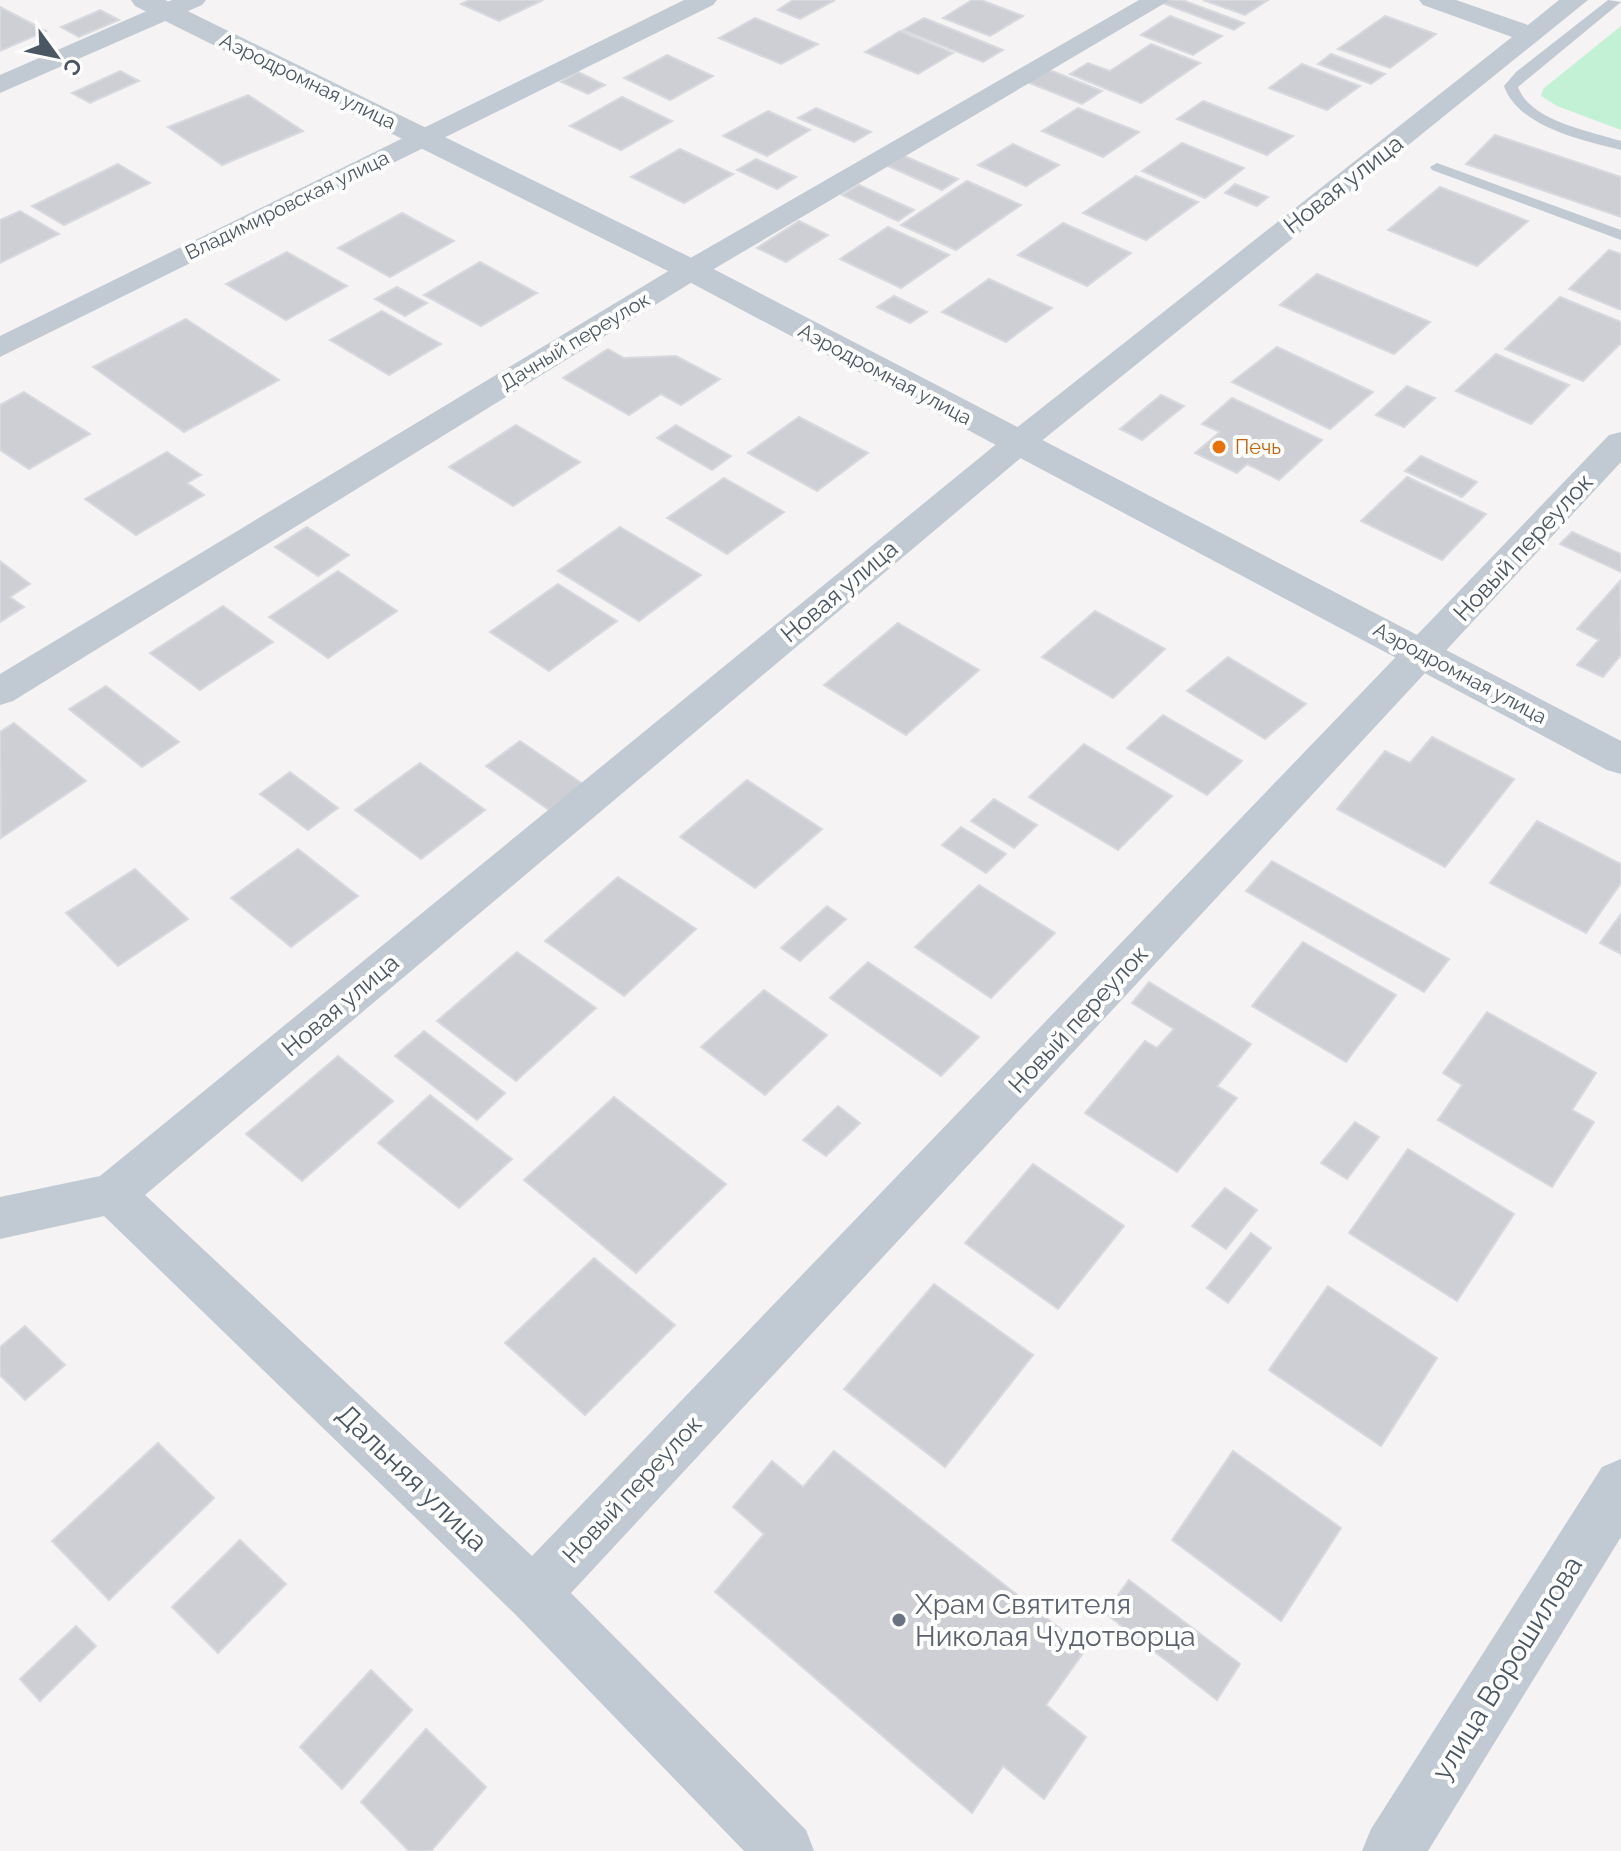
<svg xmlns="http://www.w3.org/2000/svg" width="1621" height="1851" viewBox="0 0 1621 1851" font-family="Raleway,sans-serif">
<rect width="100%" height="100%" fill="#f5f3f3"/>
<path fill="#c3f1d5" d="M1621 26V130L1557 106 1541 96 1543 89Z"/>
<g fill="#cdcfd5" stroke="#d7d9de" stroke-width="2">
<path d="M469 0H543L499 21 461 4Z"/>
<path d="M793 0H835L800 19 778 10Z"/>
<path d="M972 0H981L1023 16 990 36 943 18Z"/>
<path d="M1164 0H1182L1244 23 1234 30 1160 2Z"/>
<path d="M1203 0H1268L1245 15Z"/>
<path d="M0 7 46 31 0 51Z"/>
<path d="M100 10 119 20 79 37 61 27Z"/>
<path d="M1170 16 1222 36 1193 55 1141 35Z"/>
<path d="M1385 16 1436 34 1390 68 1338 49Z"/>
<path d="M755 18 818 44 781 64 719 38Z"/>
<path d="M924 18 1003 50 983 62 903 30Z"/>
<path d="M900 31 953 53 918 74 865 52Z"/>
<path d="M1151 44 1200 63 1141 103 1070 74 1088 63 1110 71Z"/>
<path d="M1331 54 1385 74 1371 84 1318 64Z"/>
<path d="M667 55 713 76 670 100 624 78Z"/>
<path d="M1302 64 1360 86 1327 110 1269 88Z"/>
<path d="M1047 69 1102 91 1082 104 1027 82Z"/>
<path d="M120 71 139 81 90 103 72 93Z"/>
<path d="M578 72 605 85 588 94 561 82Z"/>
<path d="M248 95 303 131 222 165 168 127Z"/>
<path d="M622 97 672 121 621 150 570 126Z"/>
<path d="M1203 101 1293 136 1267 155 1177 119Z"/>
<path d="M816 108 871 132 854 142 798 118Z"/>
<path d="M1078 108 1139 132 1103 157 1042 131Z"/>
<path d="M768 111 810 130 767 156 723 136Z"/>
<path d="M1495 135 1621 177V217L1466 164Z"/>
<path d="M1182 143 1244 168 1205 198 1142 171Z"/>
<path d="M1013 144 1059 165 1026 186 978 165Z"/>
<path d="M680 149 733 174 684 203 631 177Z"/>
<path d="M904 156 958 179 942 190 888 166Z"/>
<path d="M756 159 796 177 777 189 737 170Z"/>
<path d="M118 164 150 183 64 225 32 206Z"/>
<path d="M1136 176 1198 202 1146 240 1083 213Z"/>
<path d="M967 181 1021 205 956 250 901 225Z"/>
<path d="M1235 184 1268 197 1257 206 1225 193Z"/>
<path d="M859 185 914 210 898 221 842 195Z"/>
<path d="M1440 187 1528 221 1477 266 1388 230Z"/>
<path d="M20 211 59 234 0 263V220Z"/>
<path d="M402 213 454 241 390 277 338 248Z"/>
<path d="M799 221 828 235 786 262 757 248Z"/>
<path d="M1063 223 1131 253 1087 286 1018 255Z"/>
<path d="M888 227 949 255 901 288 840 259Z"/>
<path d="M1609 250 1621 254V310L1569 289Z"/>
<path d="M287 252 347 286 286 320 226 284Z"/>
<path d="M480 262 537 293 481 326 424 295Z"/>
<path d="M1317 274 1430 322 1394 354 1280 305Z"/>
<path d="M989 279 1052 308 1006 342 942 312Z"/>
<path d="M397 287 427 303 405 316 375 299Z"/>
<path d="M894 296 927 312 910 323 877 307Z"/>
<path d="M1560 297 1621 322V343L1583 381 1505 349Z"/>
<path d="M382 311 441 344 389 375 330 340Z"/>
<path d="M186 319 279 380 184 432 93 367Z"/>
<path d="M1277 347 1373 392 1330 429 1232 382Z"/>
<path d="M608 349 624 358 676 356 720 379 681 405 661 394 629 415 563 378Z"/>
<path d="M1496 354 1569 385 1531 424 1456 391Z"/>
<path d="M1407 386 1435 398 1404 427 1376 415Z"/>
<path d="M24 392 90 434 29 469 0 450V405Z"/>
<path d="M1161 395 1184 406 1142 440 1120 429Z"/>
<path d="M1232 398 1322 440 1279 480 1247 464 1237 473 1195 453 1220 432 1202 424Z"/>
<path d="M799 417 868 453 817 491 748 453Z"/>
<path d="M516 425 580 462 513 506 449 467Z"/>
<path d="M676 425 731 456 712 470 657 438Z"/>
<path d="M167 452 201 475 187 483 204 495 136 535 85 499Z"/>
<path d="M1421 456 1477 482 1462 497 1405 471Z"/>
<path d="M1407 477 1486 514 1442 560 1361 521Z"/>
<path d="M724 478 784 512 727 554 667 518Z"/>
<path d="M307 527 349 555 318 576 275 547Z"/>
<path d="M620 527 701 575 639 621 558 571Z"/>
<path d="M1572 532 1621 554V572L1560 544Z"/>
<path d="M0 561 30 584 10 597 24 607 0 622Z"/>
<path d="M338 571 397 611 328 658 269 617Z"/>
<path d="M1620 581 1621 655 1603 677 1577 665 1599 640 1577 629Z"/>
<path d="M558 584 617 621 549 671 490 632Z"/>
<path d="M223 606 273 642 200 690 150 653Z"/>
<path d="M1095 611 1165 649 1113 698 1042 657Z"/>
<path d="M898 623 979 670 906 735 824 685Z"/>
<path d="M1228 657 1306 704 1265 739 1187 691Z"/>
<path d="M106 686 179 742 142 767 69 709Z"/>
<path d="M1163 715 1242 761 1207 795 1127 748Z"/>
<path d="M14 723 86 781 1 838 0 732Z"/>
<path d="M1432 737 1514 779 1445 867 1337 809 1385 751 1410 763Z"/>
<path d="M520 741 583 784 549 810 486 766Z"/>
<path d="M1084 744 1172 796 1118 850 1029 797Z"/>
<path d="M420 763 485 810 421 859 355 810Z"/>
<path d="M290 772 338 808 308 830 260 794Z"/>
<path d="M747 780 822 829 755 888 680 837Z"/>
<path d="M994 799 1037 825 1014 848 971 821Z"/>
<path d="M1537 821 1621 864V883L1586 933 1490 883Z"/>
<path d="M961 827 1006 854 986 873 942 845Z"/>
<path d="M298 849 358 896 291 947 231 898Z"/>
<path d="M1272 861 1449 959 1424 992 1246 891Z"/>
<path d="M135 869 188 919 118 966 66 913Z"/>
<path d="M618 877 696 929 624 996 545 941Z"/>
<path d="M979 885 1055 933 991 998 915 947Z"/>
<path d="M827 906 846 919 800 961 781 948Z"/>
<path d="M1621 914V954L1600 943Z"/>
<path d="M1303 942 1396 995 1346 1062 1252 1006Z"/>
<path d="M517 952 596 1008 516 1081 437 1021Z"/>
<path d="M868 962 979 1037 941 1076 830 998Z"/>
<path d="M1149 982 1251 1044 1217 1086 1237 1098 1177 1172 1085 1113 1145 1041 1157 1048 1174 1029 1132 1003Z"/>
<path d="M764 990 827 1035 765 1095 701 1047Z"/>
<path d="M1487 1012 1596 1073 1572 1110 1594 1122 1552 1187 1438 1120 1462 1085 1443 1073Z"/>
<path d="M424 1031 505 1093 477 1120 395 1056Z"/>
<path d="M338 1056 393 1101 302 1181 246 1134Z"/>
<path d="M430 1095 512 1159 459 1208 378 1143Z"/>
<path d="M614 1097 726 1184 636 1273 524 1180Z"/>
<path d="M838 1106 860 1123 826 1156 803 1140Z"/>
<path d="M1355 1122 1379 1137 1347 1179 1321 1163Z"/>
<path d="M1408 1149 1514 1214 1457 1301 1349 1233Z"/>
<path d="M1033 1164 1124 1226 1058 1309 965 1243Z"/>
<path d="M1225 1188 1257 1210 1226 1249 1192 1226Z"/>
<path d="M1251 1233 1271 1248 1228 1303 1207 1288Z"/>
<path d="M594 1258 675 1325 585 1415 505 1343Z"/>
<path d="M934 1284 1033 1355 945 1467 844 1389Z"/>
<path d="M1328 1286 1437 1358 1381 1446 1269 1370Z"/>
<path d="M25 1326 65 1365 25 1400 0 1375V1347Z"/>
<path d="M158 1443 214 1498 109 1600 52 1541Z"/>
<path d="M834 1451 1086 1649 1046 1705 1086 1737 1044 1799 1003 1766 972 1813 715 1592 764 1534 733 1507 772 1461 803 1487Z"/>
<path d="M1233 1451 1341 1528 1281 1621 1172 1540Z"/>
<path d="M240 1540 286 1584 218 1653 172 1607Z"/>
<path d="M1129 1580 1240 1664 1217 1700 1105 1613Z"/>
<path d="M76 1626 96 1646 40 1701 20 1679Z"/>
<path d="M371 1670 412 1710 342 1789 300 1747Z"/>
<path d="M426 1729 486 1787 431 1851H409L361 1802Z"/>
</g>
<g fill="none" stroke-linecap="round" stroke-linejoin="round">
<g fill="#c1cad2" fill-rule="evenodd">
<path d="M1608 0 1621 2 1518 87C1530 121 1590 131 1621 141V150C1584 141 1518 127 1504 86L1516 72Z"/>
<path d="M1437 163 1621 230V240L1432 170 1430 167Z"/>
</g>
<g fill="#c1cad2" fill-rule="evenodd">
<path d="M172 0H206L202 5 0 93V75Z"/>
<path d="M684 0H717L713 5 0 357V336Z"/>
<path d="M1139 0H1170L702 276 13 701 0 705V674L680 264Z"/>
<path d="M1419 0H1456L1528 25 1559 0H1588L1029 451 145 1195 532 1556 1609 435 1621 432V462L571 1593 806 1830 814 1851H744L514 1613 104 1216 0 1239V1197L100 1176 1005 437 1512 37 1423 5Z"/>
</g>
<g fill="#c1cad2" fill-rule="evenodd">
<path d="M131 0H165L702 263 1621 741V774L1607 770 680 277 135 6Z"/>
<path d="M1621 1459V1537L1428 1851H1362L1371 1829 1602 1467Z"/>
</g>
</g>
<circle fill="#e8710a" stroke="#fff" stroke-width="3" cx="1219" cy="447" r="8"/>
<circle fill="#6b7280" stroke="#fff" stroke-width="3" cx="899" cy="1620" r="8"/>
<g text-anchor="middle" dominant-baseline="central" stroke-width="8" stroke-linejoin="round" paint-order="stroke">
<g font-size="20" fill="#4a5661" stroke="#fff">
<text transform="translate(308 81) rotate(26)">Аэродромная улица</text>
<text transform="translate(287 205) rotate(-26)">Владимировская улица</text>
<text transform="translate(575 341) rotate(-31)">Дачный переулок</text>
<text transform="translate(885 374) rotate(28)">Аэродромная улица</text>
<text transform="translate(1460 673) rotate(28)">Аэродромная улица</text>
</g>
<g font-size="20" fill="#c56008" stroke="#fff" text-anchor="start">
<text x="1235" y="447">Печь</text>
</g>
<g font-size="24" fill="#4a5661" stroke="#fff">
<text transform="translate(1343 184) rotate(-38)">Новая улица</text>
<text transform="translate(1523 547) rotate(-47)">Новый переулок</text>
<text transform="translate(839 591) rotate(-40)">Новая улица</text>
<text transform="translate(340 1005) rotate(-40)">Новая улица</text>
<text transform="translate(1078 1019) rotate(-47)">Новый переулок</text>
<text transform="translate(632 1489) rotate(-47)">Новый переулок</text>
</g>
<g font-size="28" fill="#4a5661" stroke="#fff">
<text transform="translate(412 1478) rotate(44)">Дальняя улица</text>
<text transform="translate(1507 1668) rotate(-58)">улица Ворошилова</text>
</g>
<g font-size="28" fill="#5b616d" stroke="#fff" text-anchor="start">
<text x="915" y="1604">Храм Святителя<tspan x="915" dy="32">Николая Чудотворца</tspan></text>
</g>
</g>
<g transform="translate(56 56) rotate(123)" stroke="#ffffff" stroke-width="6" paint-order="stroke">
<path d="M0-6L14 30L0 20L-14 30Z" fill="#4a5661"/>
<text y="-12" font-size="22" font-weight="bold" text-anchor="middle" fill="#4a5661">С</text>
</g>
</svg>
